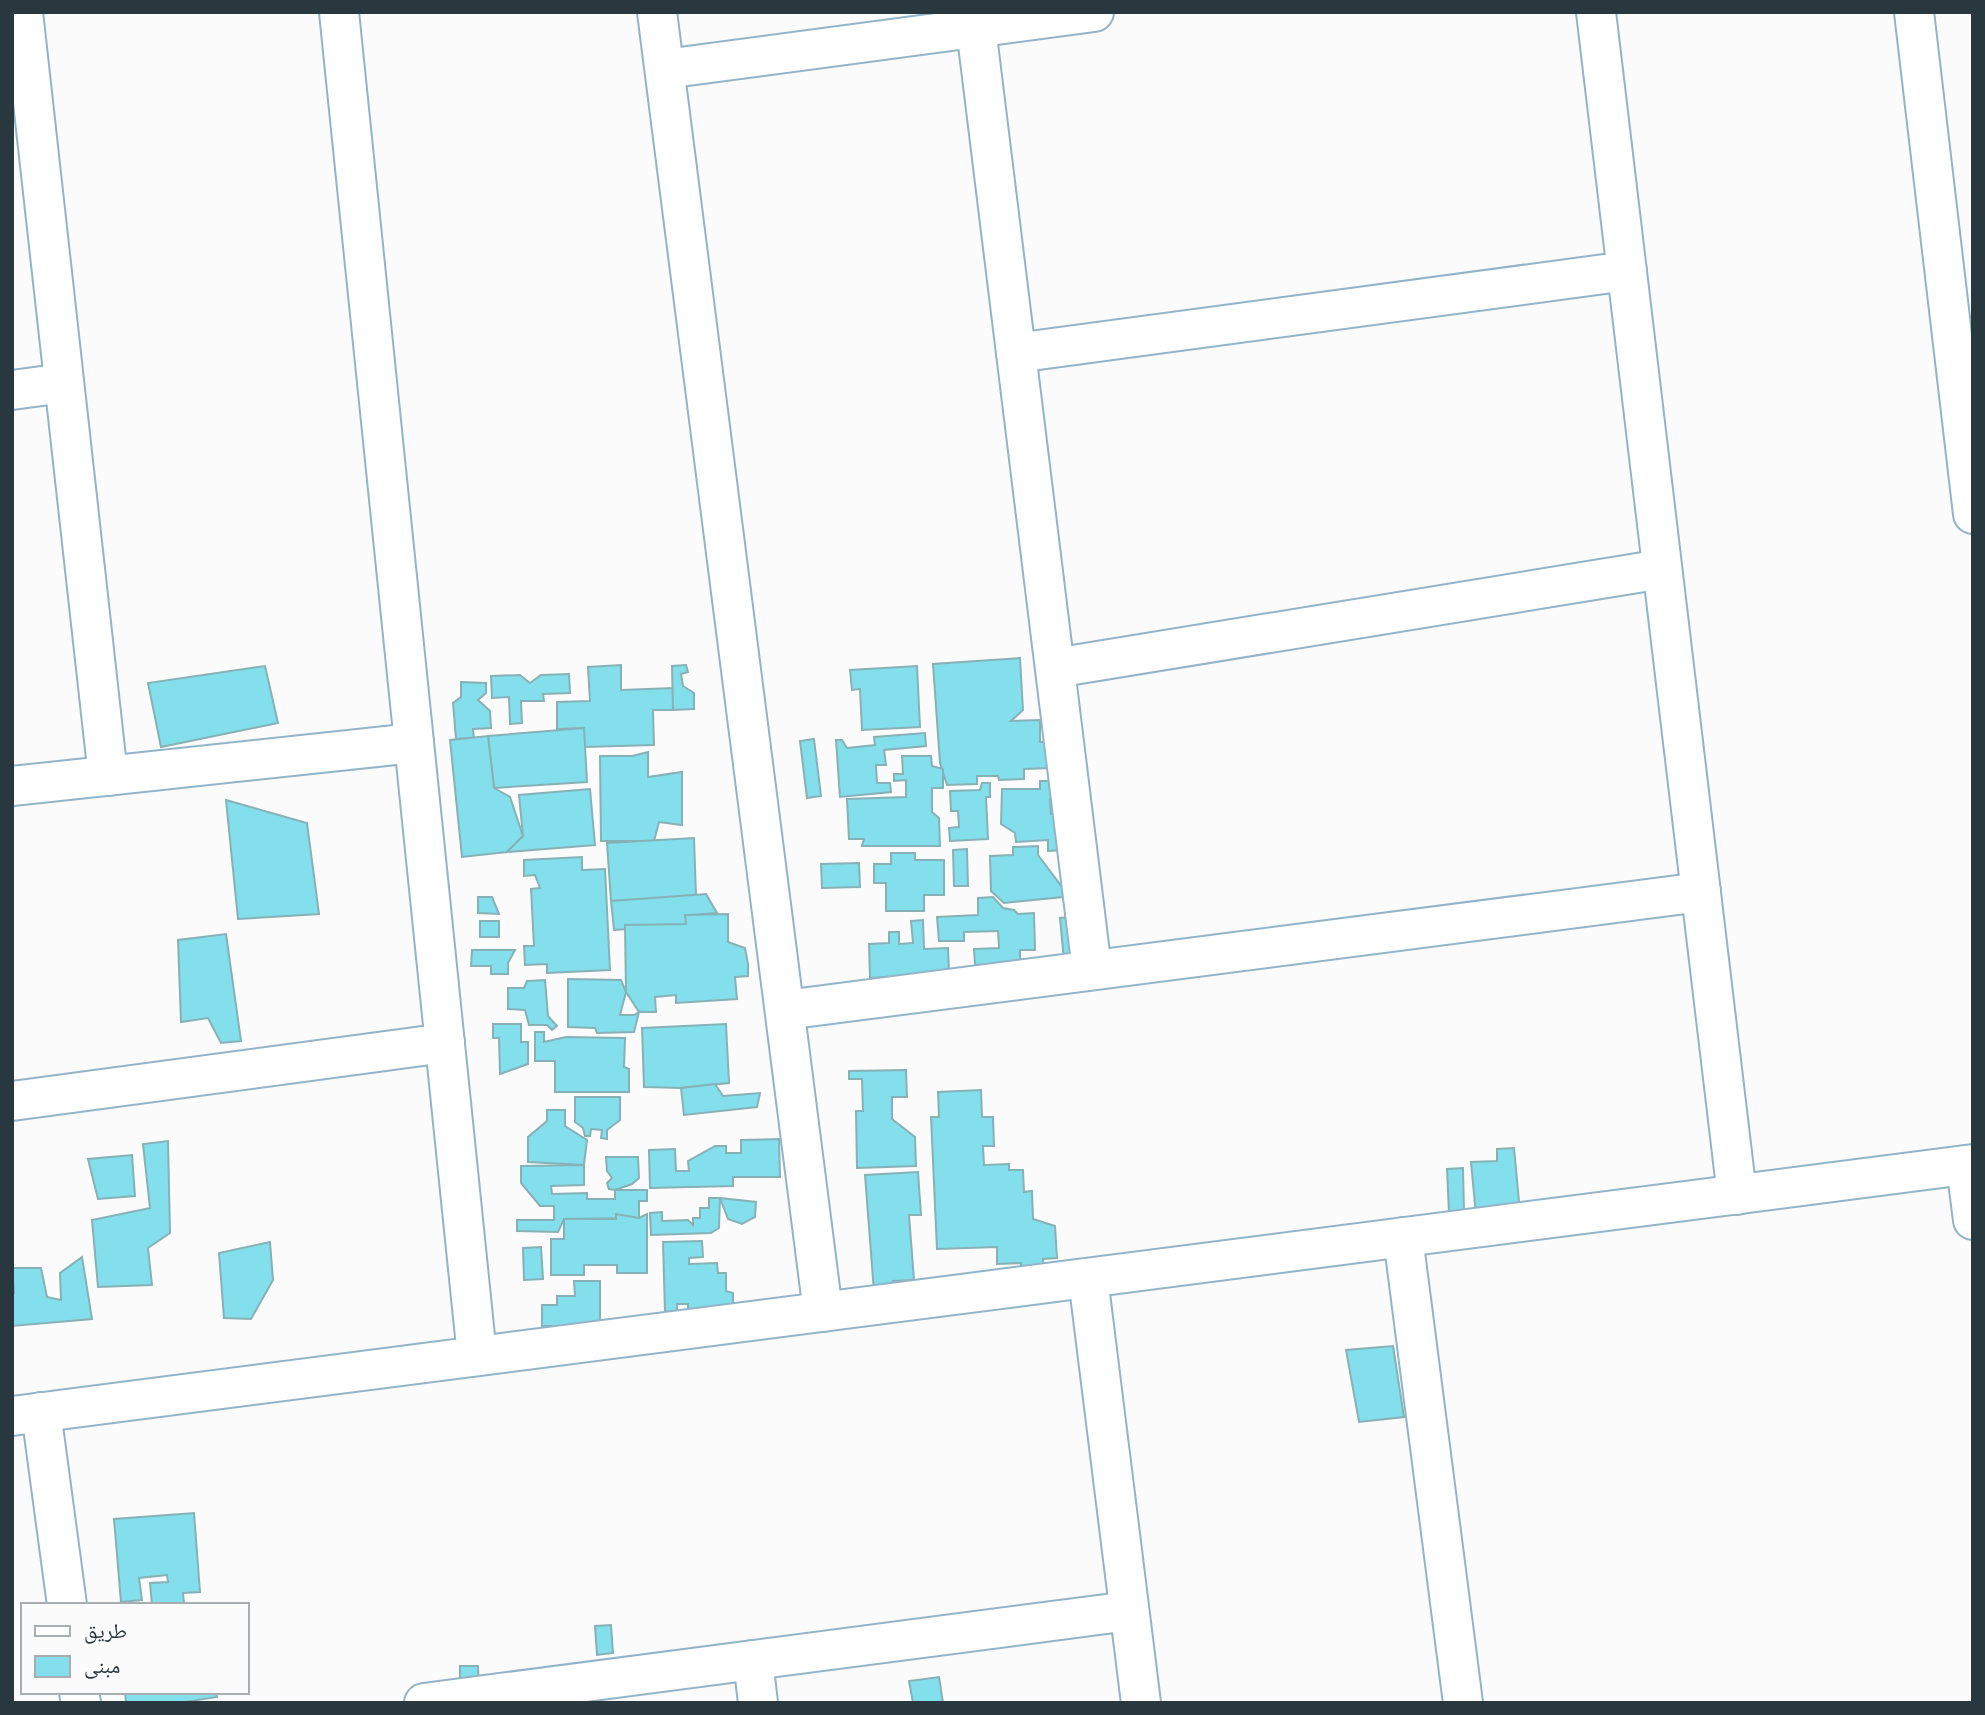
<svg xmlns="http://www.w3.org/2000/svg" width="1985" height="1715" viewBox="0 0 1985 1715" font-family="'Open Sans','Noto Naskh Arabic',sans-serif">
<rect width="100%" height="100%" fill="#fbfbfb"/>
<g fill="#83dfeb" stroke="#86b1b6" stroke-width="2">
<path d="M1020 658 1023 710 1011 721 1040 720V742H1051V768L1024 769V779L999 780 998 776H977V784L947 785 940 763 933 664Z"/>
<path d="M621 665V690L673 688V710H653L654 745 584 747V728L557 729V702L590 701 588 667Z"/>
<path d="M686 665 688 672 681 674 683 686 694 693V709L673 710 672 666Z"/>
<path d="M265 666 278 723 161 747 148 683Z"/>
<path d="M917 666 920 727 862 730 860 689 852 690 850 670Z"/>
<path d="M569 674 570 693 543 694 544 701H521L522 723 510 724 509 697 492 698 491 676 520 675 530 683 541 675Z"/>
<path d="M461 682 486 683V693L478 700 490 711 491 728 473 729 474 738 456 739 453 703 461 697Z"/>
<path d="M584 728 587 782 494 788 488 736Z"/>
<path d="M925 733 926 746 884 750 886 765H876L877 783H890L891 792 840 797 836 740H842L847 748 875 745 874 737Z"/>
<path d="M488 736 494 788 510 797 523 836 507 852 462 857 450 740Z"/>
<path d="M814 739 821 796 807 798 800 741Z"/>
<path d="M648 752V777L682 772V825L659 822 654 841H601L600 756H632Z"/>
<path d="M902 756H931L932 766 943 769V788H932V812L939 818 940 846H862L864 839H849L847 799 906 797V780L894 781V774H903Z"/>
<path d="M1040 781H1050L1058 799H1050L1051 814H1065L1067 850 1048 851V840L1016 842 1015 833 1001 824 1002 789H1040Z"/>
<path d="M982 783H990V797H986L988 839 950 841 949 828 959 827 958 811H951L950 791 980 790Z"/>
<path d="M590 789 595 845 507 852 523 836 519 795Z"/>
<path d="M226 800 307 823 319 914 238 919Z"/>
<path d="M694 838 696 896 611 901 607 843Z"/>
<path d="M1038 846V855L1062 887 1063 897 1004 903 991 891 990 856 1013 855V847Z"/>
<path d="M967 849 968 886H954L953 850Z"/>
<path d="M891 853H915V860H944V895H924V911H886V883H874V864H891Z"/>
<path d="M582 857V870L605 869 610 970 547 973V964L525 965 524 946H534L531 889 540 888 535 875 524 876V860Z"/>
<path d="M859 863 860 887 822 888 821 864Z"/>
<path d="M706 894 717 913 695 915 696 925 614 930 611 901Z"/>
<path d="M478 897H492L499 914 478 913Z"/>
<path d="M993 897 1003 908 1014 910 1018 914 1034 913 1035 950H1020V963L975 965 974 949 999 948 998 931 964 932V941H939L937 917 978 915V898Z"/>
<path d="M728 914V942L745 948 748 964V976L735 977 737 999 676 1003V995L655 997 656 1012H639L626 992 625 925 686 924 685 915Z"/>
<path d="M1081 916 1084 959 1064 961 1060 918Z"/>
<path d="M923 920 924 949 948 948 949 973 870 978 869 944 889 943V932H899V944L913 943 911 921Z"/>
<rect x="480" y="921" width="19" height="16"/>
<path d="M226 934 241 1041 221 1043 208 1018 181 1022 178 940Z"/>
<path d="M472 950H515L508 963V974H491V966H471Z"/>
<path d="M568 979 621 980 626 992 620 1015H634L639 1012 634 1032 597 1033 595 1028 568 1027Z"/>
<path d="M545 980 548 1016 557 1026 552 1030 547 1025H529L525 1010 508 1009V988H524L527 981Z"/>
<path d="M493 1024H521V1042H528V1064L500 1074 499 1038H493Z"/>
<path d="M726 1024 729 1083 681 1088 644 1087 642 1028Z"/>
<path d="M535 1032H544V1042L566 1037 625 1038 624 1067 629 1069V1092H555V1061H535Z"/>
<path d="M906 1070 907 1097H892V1119L915 1137 916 1166 857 1168 856 1111H863L862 1079H849V1071Z"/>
<path d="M715 1084 723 1096 760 1093 757 1107 684 1115 681 1088Z"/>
<path d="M981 1090 982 1117H993L994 1146H983L984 1165 1009 1164V1170H1023L1024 1192 1032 1191 1033 1219 1055 1226 1057 1258 1043 1259 1044 1271 1021 1272V1263L997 1264V1247L937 1249 931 1117H939L938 1092Z"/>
<path d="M575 1097H620V1120L607 1130V1139L601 1138 602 1130 591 1129 590 1136H585L583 1128 575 1122Z"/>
<path d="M547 1110H565V1126L587 1140 584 1165 528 1162V1137L547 1121Z"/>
<path d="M779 1139 780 1177H733V1186L650 1188 649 1150 675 1149 676 1171H689L688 1161 715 1146H726V1153H741V1140Z"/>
<path d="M168 1141 170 1233 148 1248 152 1285 98 1287 92 1220 150 1208 143 1144Z"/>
<path d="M1514 1148 1520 1212 1476 1215 1471 1162 1497 1161V1149Z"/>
<path d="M132 1155 135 1196 98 1199 88 1159Z"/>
<path d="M606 1157H638L639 1178 632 1184 615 1190 609 1189 607 1183 612 1178 607 1171Z"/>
<path d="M584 1165V1185L551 1186 552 1194 587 1193V1199H615V1190H647V1201H639V1218L564 1219 558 1232 517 1231V1220H554V1206H540L521 1183V1166Z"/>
<path d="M1463 1168 1464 1212 1449 1213 1447 1169Z"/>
<path d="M918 1172 921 1215H909L914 1280 893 1281 894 1290 874 1292 865 1175Z"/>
<path d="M709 1198H720L719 1228 711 1233 651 1235 650 1213 662 1212V1221L688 1220 693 1225V1218H700V1208H709Z"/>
<path d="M720 1198 756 1202 755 1217 742 1224 728 1219Z"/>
<path d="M616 1214 639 1218 647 1214V1273H617V1265H584V1275H551V1239H564V1219H616Z"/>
<path d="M702 1241 703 1257 689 1258V1264L717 1263 718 1273H726V1291L733 1293V1316L688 1317V1304H677V1311L665 1312 663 1242Z"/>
<path d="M270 1242 273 1280 251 1319 224 1318 219 1253Z"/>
<path d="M541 1247 543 1279 524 1280 523 1248Z"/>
<path d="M82 1257 92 1319 12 1326V1293H14L12 1268H41L47 1297 61 1300 60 1273Z"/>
<path d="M574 1281H600V1332L566 1326H542V1305H557V1296H575Z"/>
<path d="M1393 1346 1404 1417 1359 1422 1346 1350Z"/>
<path d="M194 1513 200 1592 183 1593 184 1603 152 1605 150 1583 168 1582 167 1575 139 1578 142 1600 121 1602 114 1519Z"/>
<path d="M611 1625 613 1653 597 1655 595 1626Z"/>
<path d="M460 1666H478L479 1689H460Z"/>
<path d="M939 1677 943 1703H913L909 1681Z"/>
<path d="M125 1692H216L217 1697 178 1703H126Z"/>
</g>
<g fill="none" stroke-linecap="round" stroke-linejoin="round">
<g stroke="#92b4c8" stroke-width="42">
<g id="minor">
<path d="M23 12 108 776"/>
<path d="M339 12 477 1356"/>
<path d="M657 12 823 1312"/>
<path d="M1596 12 1737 1195"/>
<path d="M1914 12 1973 514"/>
<path d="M976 28 1092 970"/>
<path d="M665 69 1094 12"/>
<path d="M1016 353 1627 271"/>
<path d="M12 390 64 383"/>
<path d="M1055 668 1662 569"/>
<path d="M12 786 414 743"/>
<path d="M785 1010 1701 892"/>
<path d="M12 1101 445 1043"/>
<path d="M1966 1165 1973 1220"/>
<path d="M1403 1237 1463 1703"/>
<path d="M1088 1278 1141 1703"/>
<path d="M41 1412 67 1605"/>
<path d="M12 1416 1973 1164"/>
<path d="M753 1660 758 1703"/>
<path d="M79 1692 81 1703"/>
<path d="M424 1703 1129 1611"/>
</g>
</g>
<use href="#minor" stroke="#fff" stroke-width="38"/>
</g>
<rect width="1985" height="1715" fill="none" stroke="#29373f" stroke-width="28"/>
<rect x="21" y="1603" width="228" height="91" fill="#fbfbfb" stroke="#a7adb0" stroke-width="2"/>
<rect x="35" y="1626" width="35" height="10" fill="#ffffff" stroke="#a7adb0" stroke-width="2"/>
<text x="84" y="1638" font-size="21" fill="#29373f">طريق</text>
<rect x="35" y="1656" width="35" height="21" fill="#83dfeb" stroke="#a7adb0" stroke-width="2"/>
<text x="84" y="1673" font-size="21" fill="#29373f">مبنى</text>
</svg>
